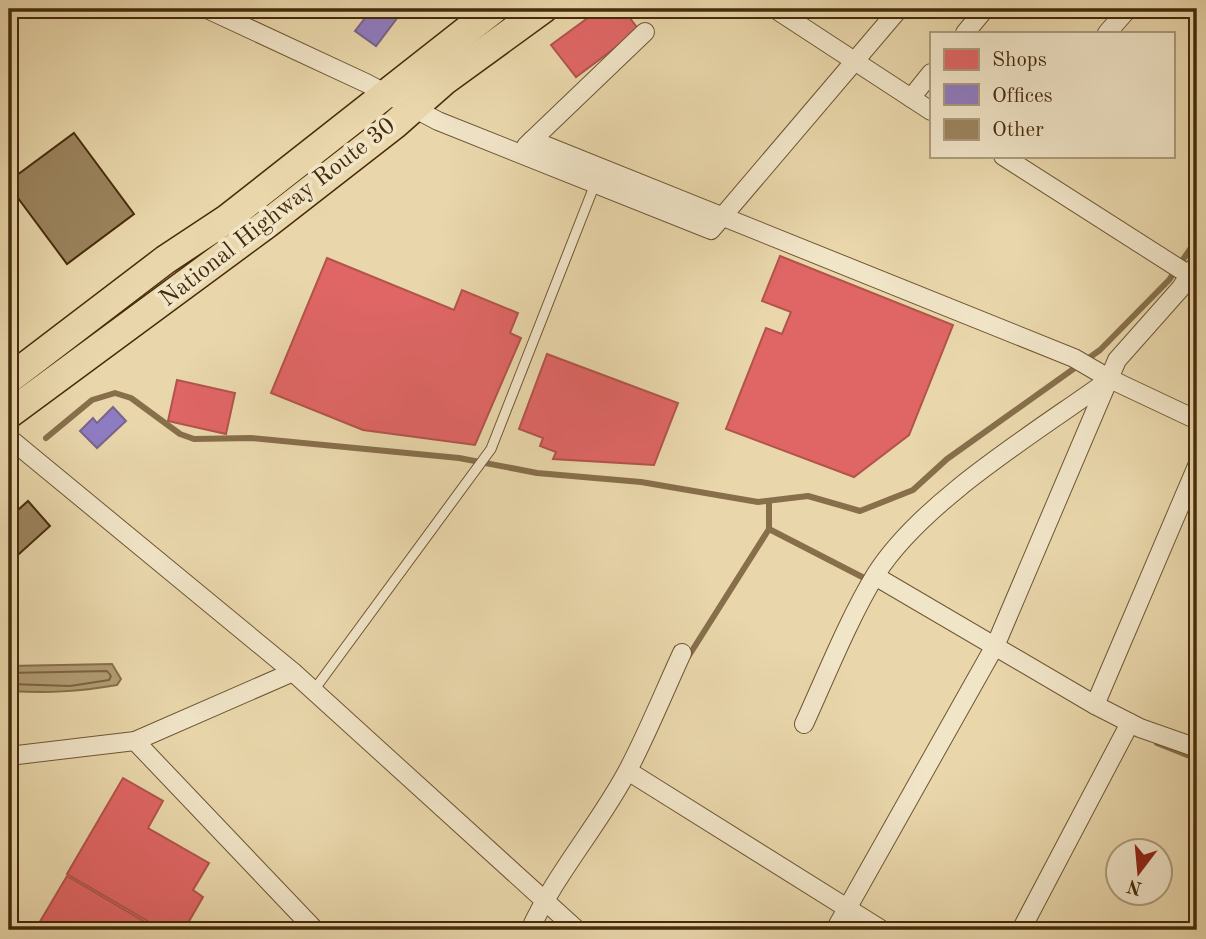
<svg xmlns="http://www.w3.org/2000/svg" width="1206" height="939" viewBox="0 0 1206 939" font-family="'Old Standard TT',serif">
<rect width="100%" height="100%" fill="#e9d7ab"/>
<filter id="stains"><feTurbulence type="fractalNoise" baseFrequency=".00286" numOctaves="4"/><feColorMatrix values="0 0 0 0 .2 0 0 0 0 .09 0 0 0 0 .02 0 0 0 .5 -.17"/></filter>
<radialGradient id="worn" r=".72"><stop offset=".6" stop-color="#630" stop-opacity="0"/><stop offset="1" stop-color="#630" stop-opacity=".3"/></radialGradient>
<path fill="#b29d75" stroke="#876f4b" stroke-width="2" d="M112 664 121 679 117 685C76 692 49 693 9 691V666Z"/>
<g fill="#e06666" stroke="#b2544b" stroke-width="2">
<path d="M600 9H623L639 30 576 77 551 45Z"/>
<path d="M780 256 953 325 909 435 854 477 726 429 766 328 782 334 791 312 762 301Z"/>
<path d="M327 258 454 310 462 290 518 313 510 333 521 338 475 445 363 430 271 393Z"/>
<path d="M547 354 678 403 654 465 553 459 556 452 540 446 543 438 519 429Z"/>
<path d="M177 380 235 393 226 434 168 421Z"/>
<path d="M123 778 163 801 148 828 209 863 193 890 203 897 184 930H163L67 874Z"/>
<path d="M67 876 152 926 149 930H35Z"/>
</g>
<g fill="#8e7cc3" stroke="#78648c" stroke-width="2">
<path d="M372 9H404L376 46 355 31Z"/>
<path d="M113 407 126 421 97 448 80 431 93 418 97 423Z"/>
</g>
<g fill="none" stroke-linecap="round" stroke-linejoin="round">
<path stroke="#7c6440" stroke-width="2" d="M9 673 107 671 111 676 109 680 70 686 9 684"/>
<g stroke="#876f4b" stroke-width="6">
<path d="M46 438 92 400 115 393 131 398 180 434 194 439 251 438 459 458 537 473 641 482 758 502 808 496 860 511 913 490 947 459 1100 350 1169 280 1197 239"/>
<path d="M9 470 16 465"/>
<path d="M769 501V529L870 581"/>
<path d="M688 657 769 529"/>
<path d="M1157 743 1197 759"/>
</g>
</g>
<g fill="#9b845e" stroke="#462b0b" stroke-width="2">
<path d="M74 133 134 214 67 264 9 186V181Z"/>
<path d="M28 501 50 526 9 563V518Z"/>
</g>
<g fill="none" stroke-linecap="round" stroke-linejoin="round">
<g stroke="#6f5633" stroke-width="11">
<path id="service" d="M314 690 491 449 595 184"/>
</g>
<g stroke="#6f5633" stroke-width="20">
<g id="minor">
<path d="M207 9 366 83 438 121 711 230 899 9"/>
<path d="M775 9 931 111"/>
<path d="M965 33 985 9"/>
<path d="M1107 33 1128 9"/>
<path d="M911 98 931 73"/>
<path d="M532 140 1074 358 1110 379 1197 420"/>
<path d="M526 146 645 32"/>
<path d="M1003 156 1197 280"/>
<path d="M9 438 293 672 577 930"/>
<path d="M875 576 1095 705 1140 728 1197 748"/>
<path d="M1095 705 1197 466"/>
<path d="M804 724C826 676 849 618 876 574 923 500 1038 431 1110 379"/>
<path d="M135 741 315 930"/>
<path d="M9 756 135 741 293 672"/>
<path d="M628 771 882 930"/>
<path d="M530 930C555 874 599 825 628 770 648 732 664 692 682 653"/>
<path d="M835 930 996 644 1117 360 1180 289 1197 264"/>
<path d="M1021 930 1130 723"/>
</g>
</g>
<g stroke="#462b0b" stroke-width="31">
<g id="trunk">
<path d="M9 379 165 260 227 219 494 9"/>
<path d="M9 414 268 223 394 125 444 81 543 9"/>
</g>
</g>
<use href="#service" stroke="#f1e5c8" stroke-width="9"/>
<use href="#minor" stroke="#f1e5c8" stroke-width="18"/>
<use href="#trunk" stroke="#e9d7ab" stroke-width="28"/>
</g>
<g text-anchor="middle" dominant-baseline="central" stroke-width="7" stroke-linejoin="round" paint-order="stroke">
<g font-size="24" fill="#462b0b" stroke="#f1e5c8">
<text transform="translate(278 213) rotate(-38)">National Highway Route 30</text>
</g>
</g>
<rect width="1206" height="939" fill="none" stroke="#e9d7ab" stroke-width="35"/>
<rect x="10" y="10" width="1185" height="918" fill="none" stroke="#462b0b" stroke-width="3.5"/>
<rect x="18" y="18" width="1171" height="904" fill="none" stroke="#462b0b" stroke-width="2"/>
<rect x="930" y="32" width="245" height="126" fill="#f1e5c8" stroke="#ad9b7c" stroke-width="2"/>
<rect x="944" y="49" width="35" height="21" fill="#e06666" stroke="#ad9b7c" stroke-width="2"/>
<text x="992" y="66" font-size="21" fill="#462b0b">Shops</text>
<rect x="944" y="84" width="35" height="21" fill="#8e7cc3" stroke="#ad9b7c" stroke-width="2"/>
<text x="992" y="102" font-size="21" fill="#462b0b">Offices</text>
<rect x="944" y="119" width="35" height="21" fill="#9b845e" stroke="#ad9b7c" stroke-width="2"/>
<text x="992" y="136" font-size="21" fill="#462b0b">Other</text>
<g transform="translate(1139 872) rotate(196)"><circle r="33" fill="#f1e5c8" stroke="#ad9b7c" stroke-width="2"/>
<path d="M0-5L12 26L0 18L-12 26Z" fill="#8f2418"/>
<text y="-10" font-size="19" font-weight="bold" text-anchor="middle" fill="#462b0b">N</text>
</g>
<rect width="100%" height="100%" filter="url(#stains)"/>
<rect width="100%" height="100%" fill="url(#worn)"/>
</svg>
